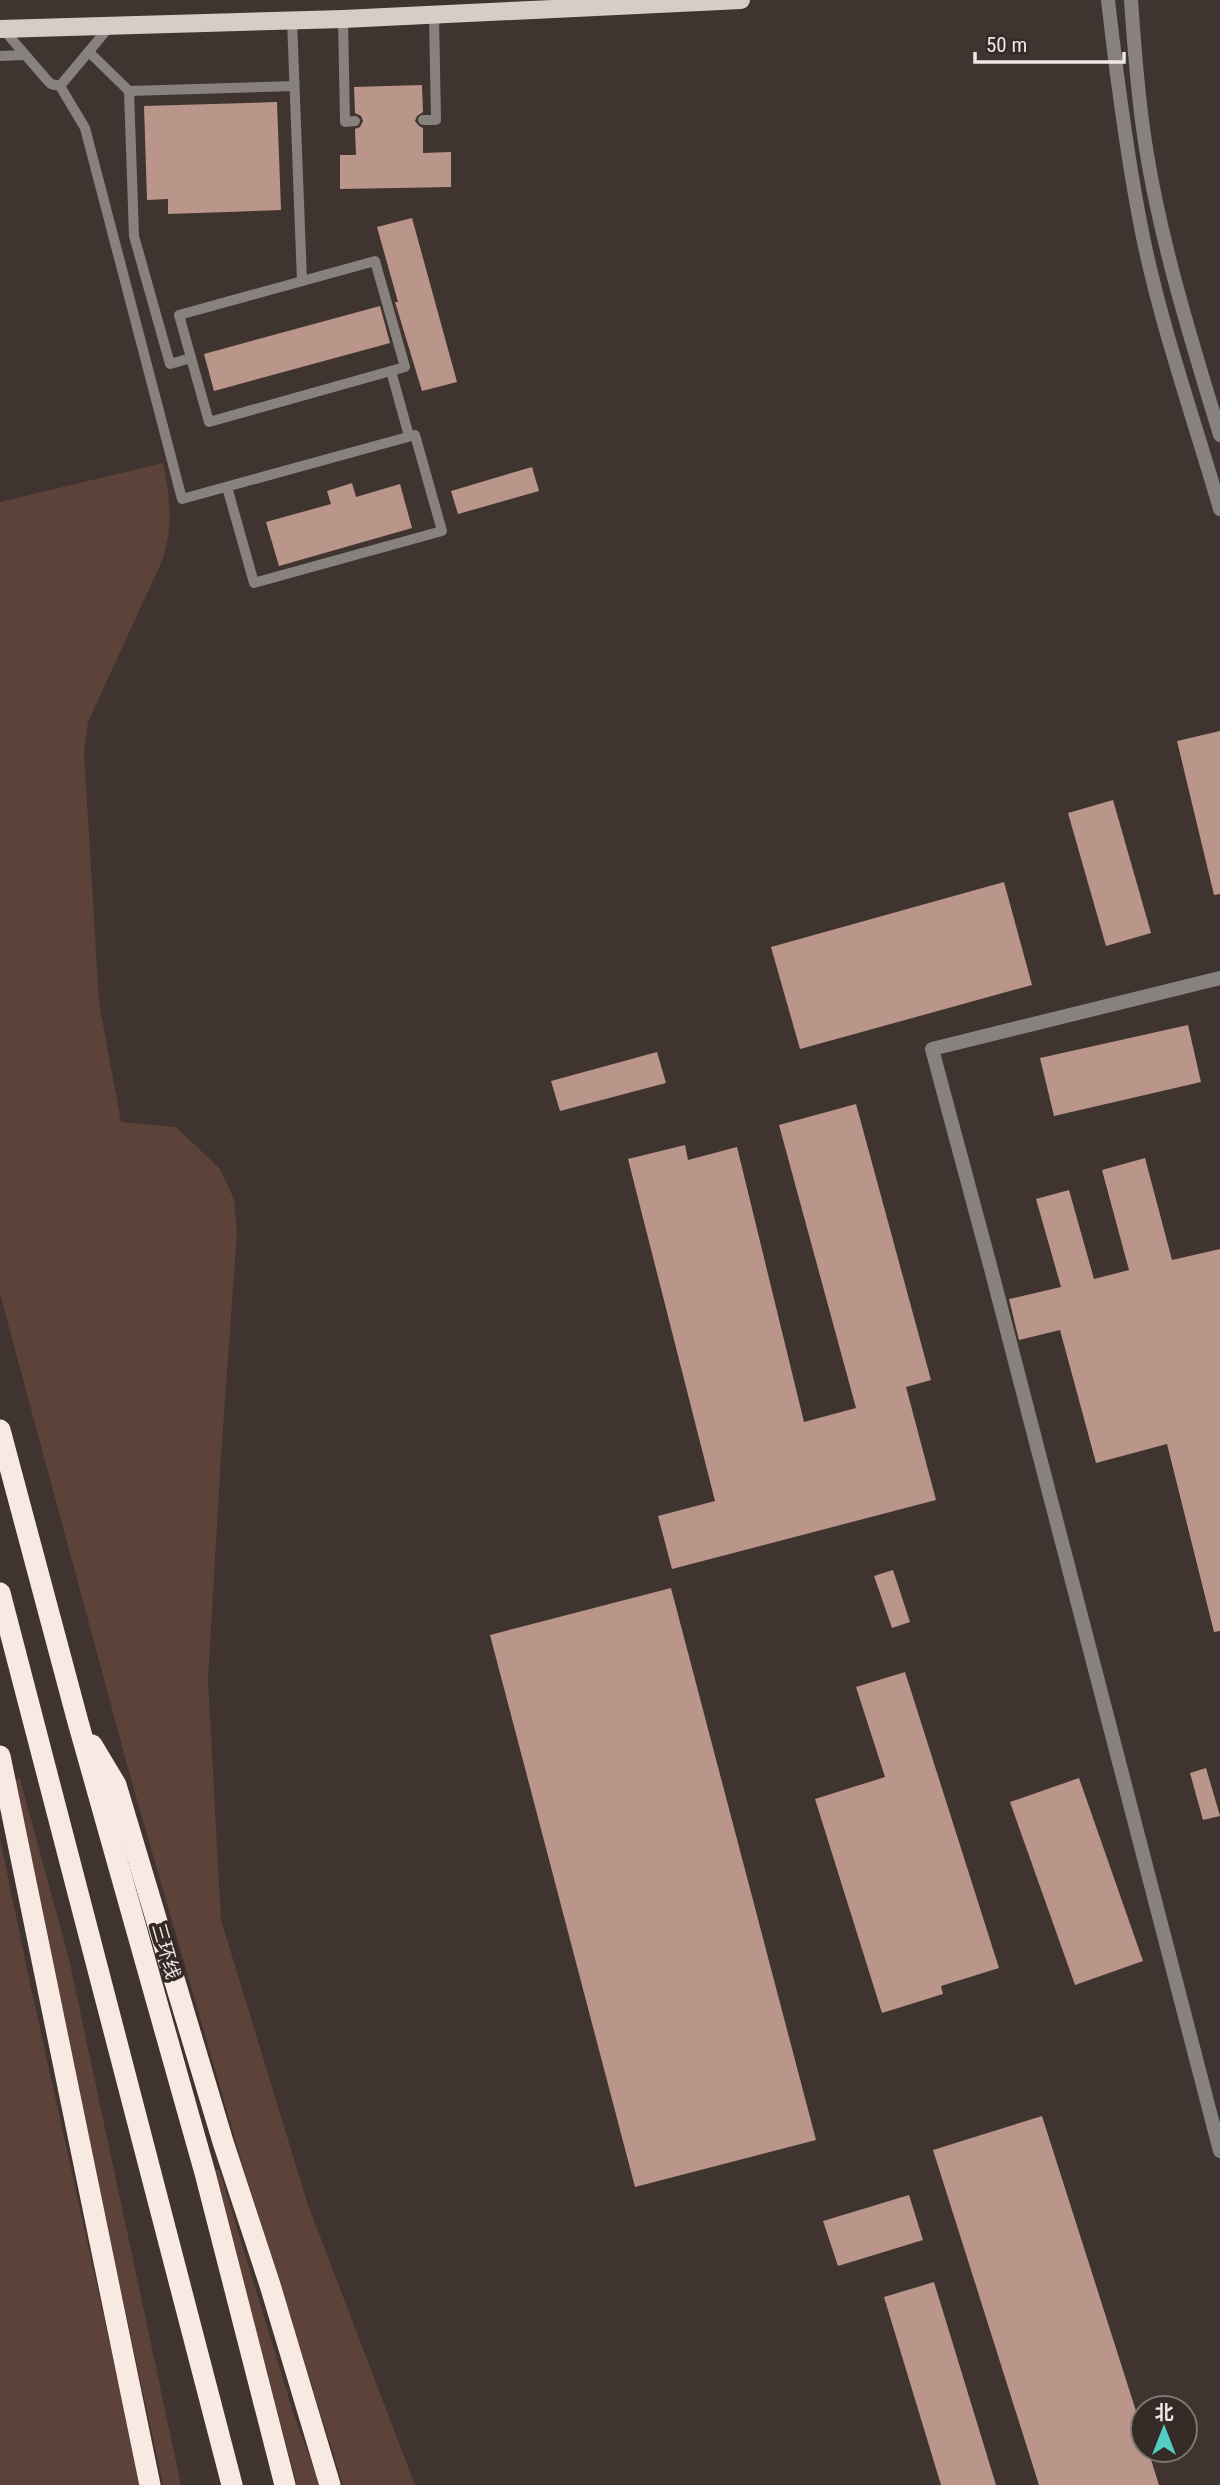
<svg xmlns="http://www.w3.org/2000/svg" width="1220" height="2485" viewBox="0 0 1220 2485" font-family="'Roboto Condensed','Noto Sans SC',sans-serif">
<rect width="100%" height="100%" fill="#403430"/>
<g fill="#5c4238">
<path d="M163 463C170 501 174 523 162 561L88 722 84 751 99 1002 121 1122 176 1127 220 1169 234 1199 237 1234 221 1456 208 1680 221 1920 308 2205 415 2485H343L244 2170 131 1779 0 1294V502Z"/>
<path d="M20 1779 69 1959 181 2485H163L11 1781Z"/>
<path d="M0 1839 28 1974 141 2485H0Z"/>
<path d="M219 2169 294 2415 320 2485H297L213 2171Z"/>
</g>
<g fill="#b99689">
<path d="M422 85 423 112 417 116 415 121 419 126 423 128V153L451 152V187L340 189V155H356L355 129 360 127 363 121 361 116 355 113 354 87Z"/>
<path d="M277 102 281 210 168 214V199L147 200 144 106Z"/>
<path d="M412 218 457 382 422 391 395 302H398L377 227Z"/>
<path d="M380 306 390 343 214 391 204 354Z"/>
<path d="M532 467 539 491 458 514 451 491Z"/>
<path d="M352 483 356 497 400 484 412 528 279 566 266 522 331 504 327 491Z"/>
<path d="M1220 731V894L1214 895 1177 741Z"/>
<path d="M1113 800 1151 933 1106 946 1068 813Z"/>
<path d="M1004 882 1032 985 800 1049 771 947Z"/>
<path d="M1188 1025 1201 1082 1054 1116 1040 1058Z"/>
<path d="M657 1052 666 1083 560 1111 551 1081Z"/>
<path d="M856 1104 931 1380 906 1387 936 1500 672 1569 658 1516 715 1501 628 1159 685 1145 688 1160 737 1147 804 1422 856 1408 779 1125Z"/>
<path d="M1145 1158 1172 1260 1220 1249V1631L1214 1632 1167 1444 1096 1463 1060 1330 1019 1340 1009 1299 1061 1287 1036 1199 1069 1190 1094 1279 1129 1270 1102 1170Z"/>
<path d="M893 1570 910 1622 892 1628 874 1576Z"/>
<path d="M671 1588 816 2140 635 2187 490 1635Z"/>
<path d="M905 1672 999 1968 941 1986 943 1994 882 2013 815 1799 885 1777 856 1687Z"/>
<path d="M1206 1768 1220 1816 1203 1820 1190 1773Z"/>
<path d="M1079 1778 1143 1961 1075 1985 1010 1802Z"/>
<path d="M1042 2116 1143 2433V2450H1148L1159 2485H1039L933 2150Z"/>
<path d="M909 2195 923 2240 838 2266 823 2221Z"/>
<path d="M934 2282 996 2485H941L884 2297Z"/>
</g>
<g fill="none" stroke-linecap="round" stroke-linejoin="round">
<g stroke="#88827f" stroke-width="10">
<path d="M343 19 345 122 355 121"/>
<path d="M292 20 302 281"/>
<path d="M3 29 47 80 51 84 60 86 85 128 182 499 415 435 442 531 254 583 227 487"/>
<path d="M89 52 129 91 294 86"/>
<path d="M0 56 25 55"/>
<path d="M60 86 110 26"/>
<path d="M129 91 134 236 170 364 191 358"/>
<path d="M423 120H436L434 15"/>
<path d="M375 261 405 367 209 422 179 315Z"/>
<path d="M391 371 409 436"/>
</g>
<g stroke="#88827f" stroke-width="14">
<path d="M1108 0C1117 79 1127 159 1143 237 1162 329 1194 419 1220 509"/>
<path d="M1131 0C1134 43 1137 86 1143 128 1157 231 1190 336 1220 435"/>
<path d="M1220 978 932 1049 991 1269 1220 2151"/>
</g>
<path stroke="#d8ccc7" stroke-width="18" d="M0 29 343 19 741 0"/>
<g stroke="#f8e9e3" stroke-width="21">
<path d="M0 1430 78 1722 205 2173 285 2485"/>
<path d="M0 1593 232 2485"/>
<path d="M92 1745 116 1785 223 2142 270 2285 330 2485"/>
<path d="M0 1756 150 2485"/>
</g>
</g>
<g text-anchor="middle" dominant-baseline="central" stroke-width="7" stroke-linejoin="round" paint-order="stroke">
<g font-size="19" fill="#efe7e4" stroke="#352a26">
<text transform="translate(166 1951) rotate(74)">三环线</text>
</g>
</g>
<g transform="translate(1164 2429)"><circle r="33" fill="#352a26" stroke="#7f7672" stroke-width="2"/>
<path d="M0-5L12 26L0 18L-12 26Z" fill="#54cdc7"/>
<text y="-10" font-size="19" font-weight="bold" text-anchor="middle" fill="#efe7e4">北</text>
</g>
<path d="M975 52v10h149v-10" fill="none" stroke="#efe7e4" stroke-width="3.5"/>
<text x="986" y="52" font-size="21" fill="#efe7e4" stroke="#352a26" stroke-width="5" paint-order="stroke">50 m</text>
</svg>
